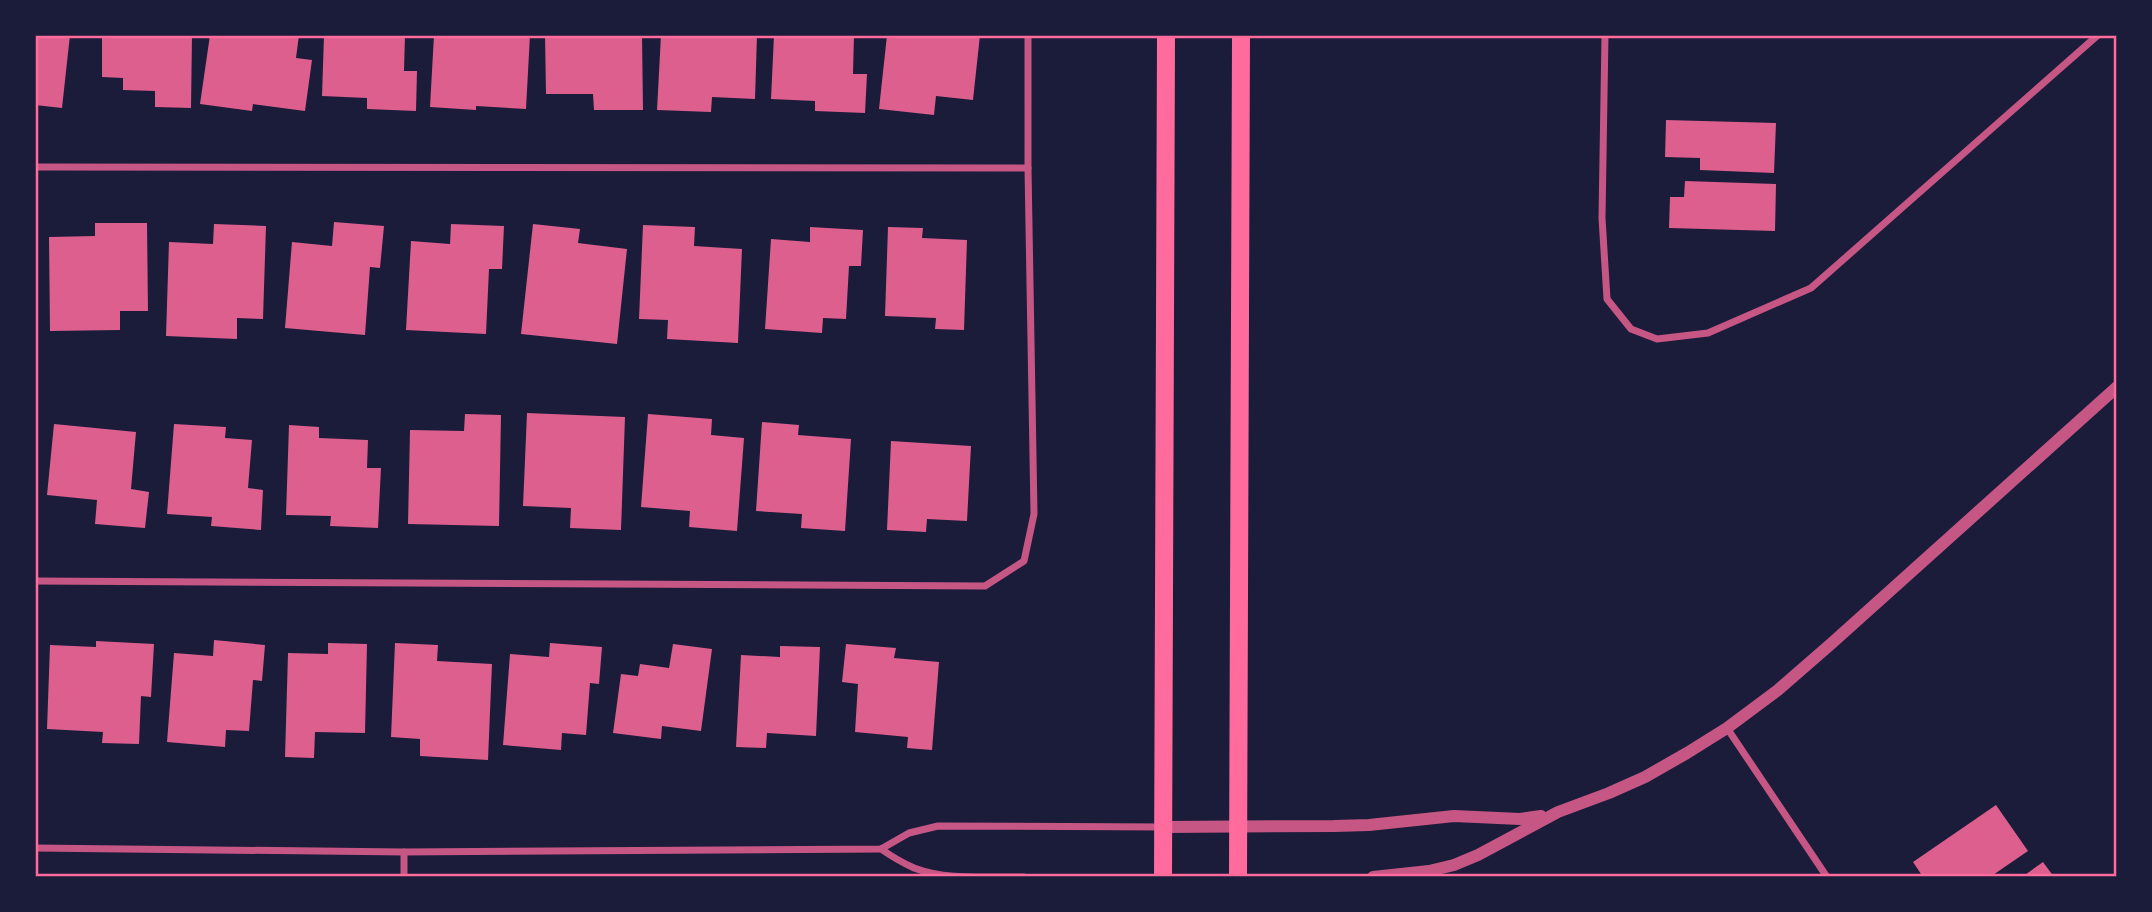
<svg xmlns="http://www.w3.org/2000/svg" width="2152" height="912" viewBox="0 0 2152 912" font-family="Arial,sans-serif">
<rect width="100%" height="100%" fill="#1b1b3a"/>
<g fill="#dd5f8e">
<path d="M35 35H70L62 108 35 105Z"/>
<path d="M102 35H192L191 108 155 107V91L123 90V78L102 77Z"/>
<path d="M210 35H299L296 58 312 60 305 111 253 104 252 111 200 104Z"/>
<path d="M324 35H405L404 71H417L416 111 367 109V98L322 96Z"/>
<path d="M434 35H530L526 109 476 106V110L430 107Z"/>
<path d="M545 35H642L643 110H594L593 94H546Z"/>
<path d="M661 35H757L755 99 712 97 711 112 657 110Z"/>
<path d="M774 35H854L853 74H867L865 113 815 111V101L771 99Z"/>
<path d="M887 35H980L973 100 936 96 934 115 879 109Z"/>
<path d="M1666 120 1776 123 1774 173 1700 170V158L1665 157Z"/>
<path d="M1685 181 1776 184 1775 231 1669 228 1670 197H1684Z"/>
<path d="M334 222 384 226 380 268 370 267 365 335 285 328 292 242 332 246Z"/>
<path d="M95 223H147L148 311H120V330L50 331 49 237 95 236Z"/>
<path d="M214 224 266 226 263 319 237 318V339L166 336 169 242 213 244Z"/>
<path d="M451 224 504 226 502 269H489L486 334 406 330 411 241 450 244Z"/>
<path d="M533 224 580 229 578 243 627 249 617 344 521 334Z"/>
<path d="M643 225 695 227 694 246 742 249 738 343 667 339 668 320 639 319Z"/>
<path d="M810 227 863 230 861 266H849L846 319 823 318 822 333 765 329 771 239 810 242Z"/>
<path d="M888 227 923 228 922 238 967 240 964 330 935 329 936 318 885 316Z"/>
<path d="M527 413 625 417 621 530 570 528 571 508 523 506Z"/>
<path d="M465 414 501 415 499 526 408 524 410 430 464 431Z"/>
<path d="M648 414 712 419 711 435 744 438 737 531 689 527 690 511 641 507Z"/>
<path d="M762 422 799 425 798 435 851 439 845 531 801 528 802 514 756 511Z"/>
<path d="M54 424 136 432 131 489 149 492 145 528 95 524 97 500 47 495Z"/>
<path d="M174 424 226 427 225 438 252 440 248 488 263 490 261 530 211 526 212 517 167 514Z"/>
<path d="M289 425 319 427V438L368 440 367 468H381L378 528 330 526 331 516 286 515Z"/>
<path d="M891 441 971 446 967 521 927 519 926 532 887 530Z"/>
<path d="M214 640 265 645 262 681 253 680 249 731 226 730 225 747 167 742 174 653 213 656Z"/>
<path d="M96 641 154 644 151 697 141 696 139 744 102 743 103 732 47 729 50 645 96 647Z"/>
<path d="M328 643 367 644 365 733 315 732 314 758 285 757 288 653 328 654Z"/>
<path d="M395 643 438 645 437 661 492 664 488 760 420 756V739L391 737Z"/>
<path d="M550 643 602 647 599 684 590 683 586 735 562 733 561 750 503 745 510 654 549 657Z"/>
<path d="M673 644 712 649 701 731 662 726 661 739 613 733 621 674 638 676 640 664 669 668Z"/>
<path d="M846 644 896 648 894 658 939 662 932 750 907 748 908 737 855 732 858 684 842 682Z"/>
<path d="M780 646 820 647 816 736 767 733 766 748 736 747 741 655 780 657Z"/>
<path d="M1996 805 2028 851 1990 877H1923L1913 862Z"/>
<path d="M2043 862 2054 877H2022Z"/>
</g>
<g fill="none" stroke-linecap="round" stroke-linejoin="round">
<g stroke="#c65784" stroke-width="7">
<path d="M1605 35 1602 218 1607 299 1631 329 1657 339 1708 333 1811 288 2098 35"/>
<path d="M35 167 1028 168"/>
<path d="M35 581 985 586 1024 561 1034 514 1028 168V35"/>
<path d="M1727 728 1827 877"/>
<path d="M35 848 404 852 881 849 909 833 938 826 1163 827"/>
<path d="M881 849C891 856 903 863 914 868 948 881 988 876 1024 877"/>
<path d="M404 877V852"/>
</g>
<g stroke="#c65784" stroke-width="12">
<path d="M1163 827 1334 826 1369 825 1454 816 1520 819 1541 816"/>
<path d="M1373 877 1429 871 1454 865 1478 855 1558 812 1609 793 1645 777 1687 753 1727 728 1778 690 1832 643 2117 387"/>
</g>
<g stroke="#ff6b9d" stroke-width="18">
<path d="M1163 877 1166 35"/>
<path d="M1238 877 1241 35"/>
</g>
</g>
<rect width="2152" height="912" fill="none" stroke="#1b1b3a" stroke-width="74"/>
<rect x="37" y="37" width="2078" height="838" fill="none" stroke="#ff6b9d" stroke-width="2.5"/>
</svg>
